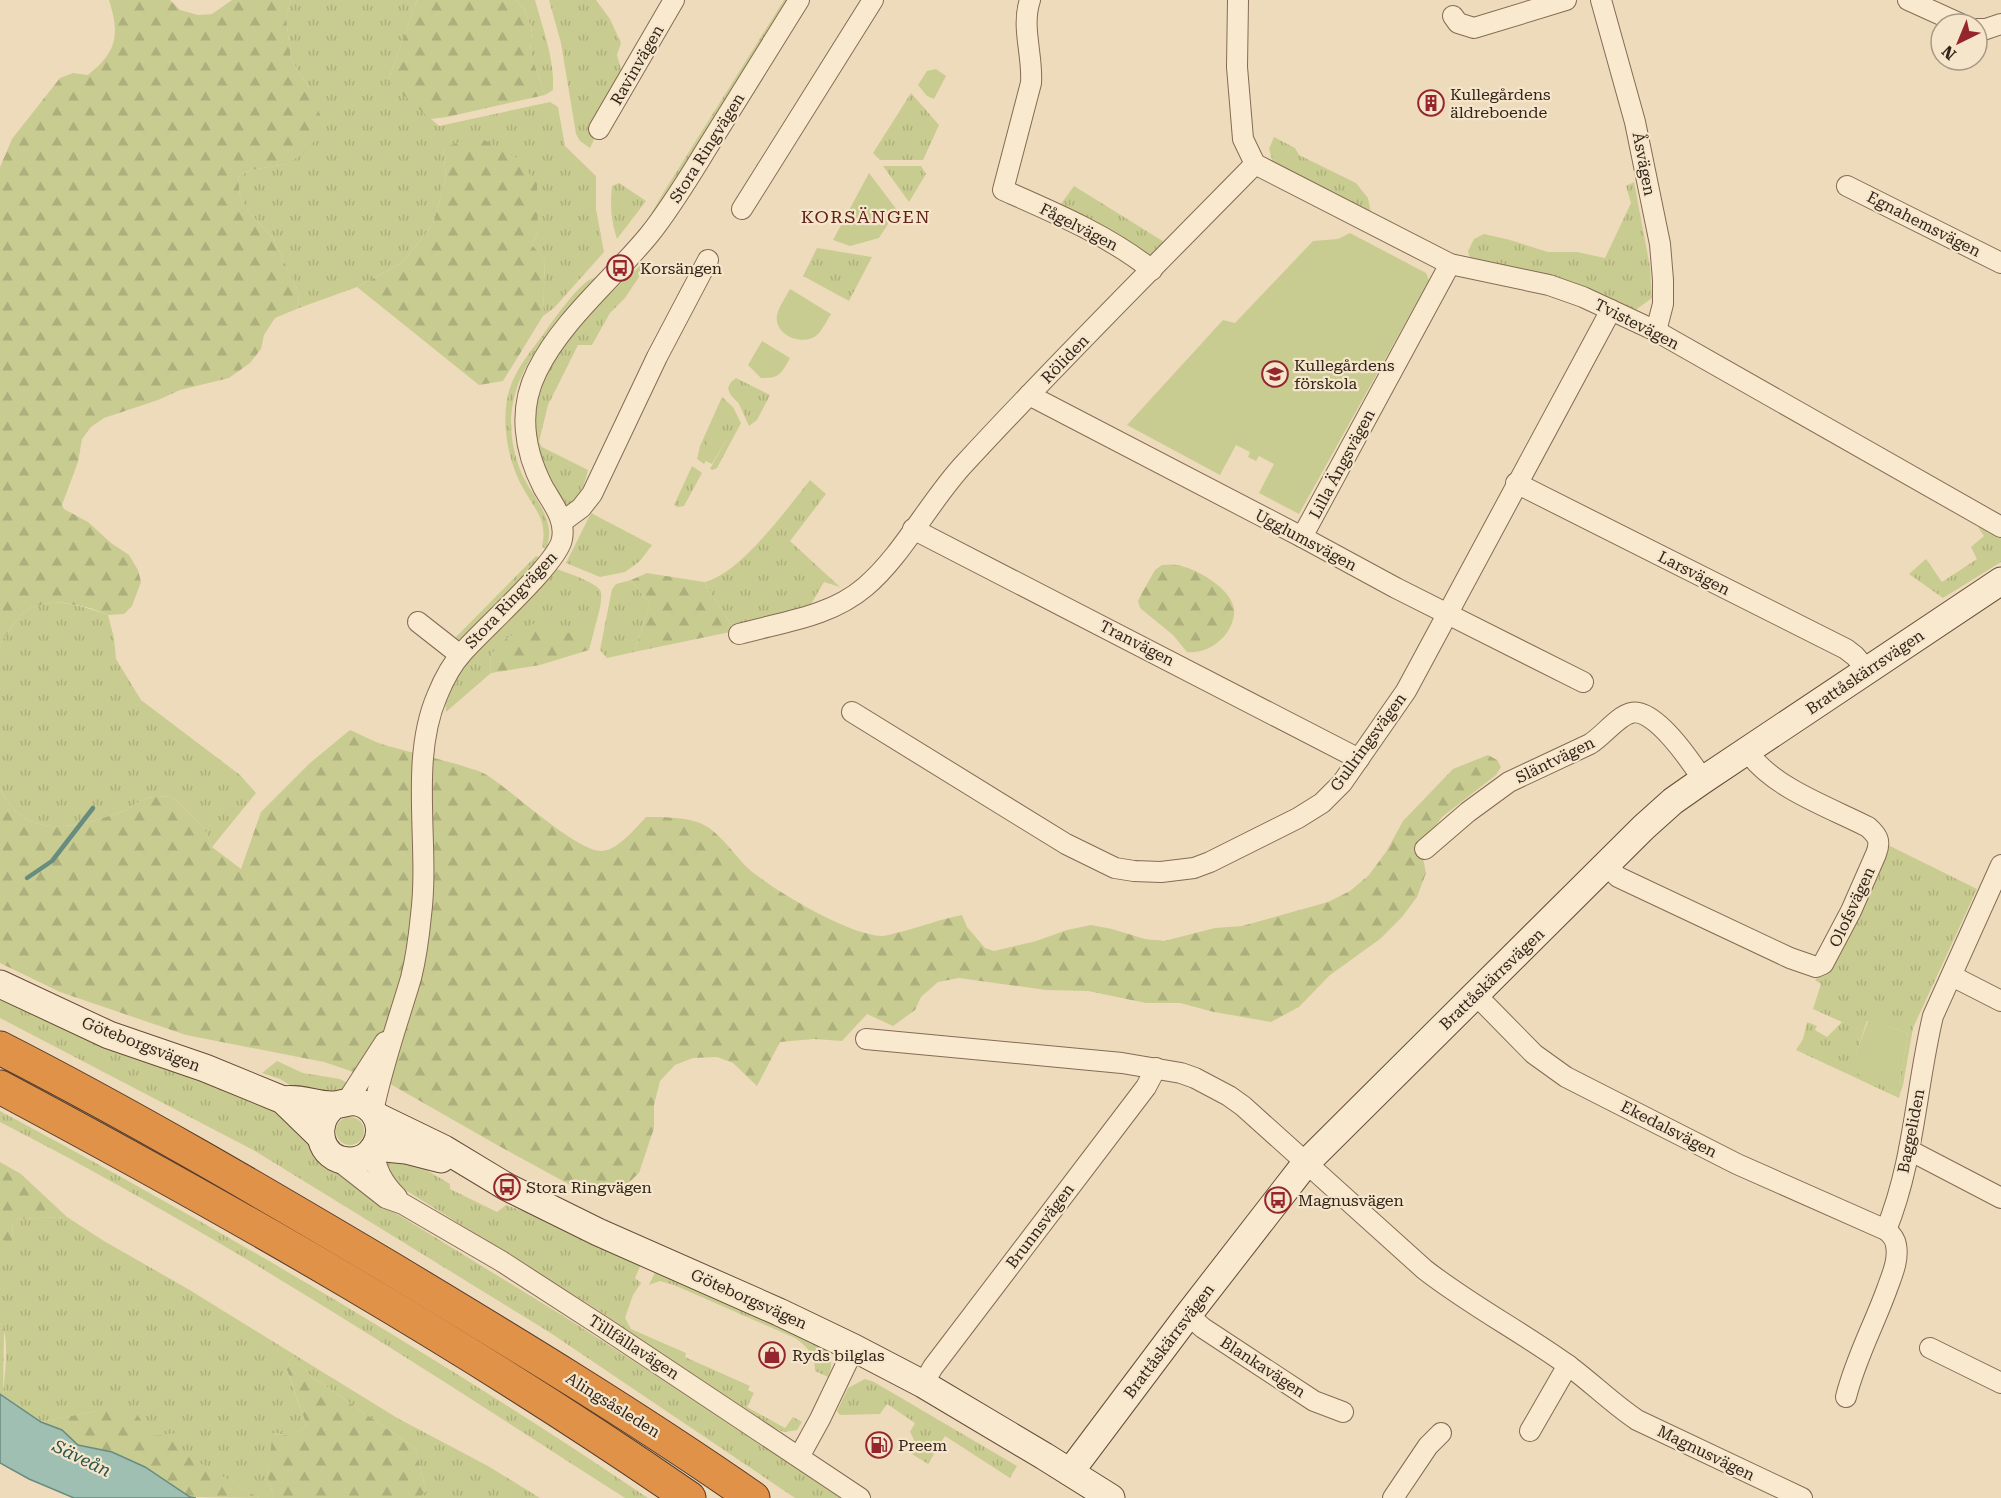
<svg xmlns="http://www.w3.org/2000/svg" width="2001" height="1498" viewBox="0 0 2001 1498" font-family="'Roboto Serif',serif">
<defs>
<pattern id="grass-tufts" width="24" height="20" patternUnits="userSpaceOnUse" patternTransform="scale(1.5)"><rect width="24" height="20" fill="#c9cc90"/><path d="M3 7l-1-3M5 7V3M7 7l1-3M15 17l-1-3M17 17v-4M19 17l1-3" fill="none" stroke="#adaf7c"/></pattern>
<pattern id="forest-firs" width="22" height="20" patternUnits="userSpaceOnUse" patternTransform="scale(1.5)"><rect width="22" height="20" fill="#c9cc90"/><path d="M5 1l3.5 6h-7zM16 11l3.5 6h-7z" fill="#adaf7c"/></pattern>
</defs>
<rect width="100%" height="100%" fill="#eedbbc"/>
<g fill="url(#grass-tufts)">
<path d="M291 0H417L388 81 439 126 550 102 558 107 565 146 596 176V209L604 252 554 308 543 316 545 260 532 245 538 230 443 148 446 177 433 224 402 263 357 287 299 308 298 291 273 238 248 211 240 196 238 177 251 170 286 164 309 88 291 59 286 17Z"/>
<path d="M516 0H535C543 29 555 61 553 90L545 95 530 52 532 31 525 10Z"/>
<path d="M549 0H596L610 19 621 43 617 55 623 77 590 148 580 141 576 134 561 43Z"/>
<path d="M784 0H790L653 217 652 212 665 190Z"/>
<path d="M911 93 939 125 923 160H880L873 153Z"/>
<path d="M1274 137 1295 148 1299 155 1356 183 1368 198 1372 218 1273 163 1269 149Z"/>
<path d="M883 166H921L926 174 909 202Z"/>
<path d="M1634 182 1650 267 1652 298 1630 314 1470 259 1468 251 1474 239 1484 234 1510 240 1548 252H1577L1605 258 1631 203 1626 186Z"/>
<path d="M619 183 646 201 617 239C611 221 610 205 612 186Z"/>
<path d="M1074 186 1166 243 1153 256 1148 258 1055 212Z"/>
<path d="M817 248 872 257 849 301 803 276Z"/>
<path d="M640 266 643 271 625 298 610 313 592 345H578L548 405 539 442 542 447 588 470C585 484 580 495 570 506H562L546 483 530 421 545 367 593 309Z"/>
<path d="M602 275C548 332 487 386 521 472 529 491 547 509 549 530 550 535 548 542 547 548L545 549 542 546C548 520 535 510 523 488 506 458 498 410 514 378 522 361 534 347 545 332 554 319 576 288 589 280 593 278 598 277 602 275Z"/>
<path d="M736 378 770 395 757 420 749 426 739 404 730 394 728 388 731 382Z"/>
<path d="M722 397 733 407 741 423 717 468 713 470 710 469 726 440 702 459 706 461 704 464 697 459 700 446Z"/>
<path d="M692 466 702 473 684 506 678 507 674 505Z"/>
<path d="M810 480 826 494 790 541 840 587 824 582 807 611 735 631 704 582C739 575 787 509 810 480Z"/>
<path d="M591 513 652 545 640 561 625 572 600 577 566 563Z"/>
<path d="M1980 523 2001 535V562L1943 598 1909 574 1926 559 1942 582 1977 559 1971 547 1984 536 1978 527Z"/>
<path d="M536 556 541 558 459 640 455 643 451 642Z"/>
<path d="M557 569C567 573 595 582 600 590 604 599 597 618 595 627L490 655 491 673 446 712C446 708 445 702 446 698 454 662 530 597 557 569Z"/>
<path d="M631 580 650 604 634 652 607 658 600 650 612 589 616 584Z"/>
<path d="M51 602C71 603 89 608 108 615L114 638 116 659 141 700 240 775 256 793 212 847 204 828 172 796C163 797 152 796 144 799 137 802 132 808 124 811 78 827 26 843 0 788V644L20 615 30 608Z"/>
<path d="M1884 843 1977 889 1913 1028 1903 1085 1899 1084 1908 1033 1867 1021 1851 1069 1900 1094 1899 1098 1796 1050 1803 1039 1807 1022 1817 1026 1815 1030 1827 1037 1842 1022 1813 1009 1821 984 1815 980 1823 972Z"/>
<path d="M0 997 262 1100 302 1129 327 1166 371 1198 565 1317 847 1498H795L549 1332 255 1151 0 1018Z"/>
<path d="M277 1061 303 1073 340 1079 349 1084 341 1091 329 1093 301 1092 280 1079 262 1073Z"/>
<path d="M0 1111C222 1230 439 1357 648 1498H625C420 1366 217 1233 0 1122Z"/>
<circle cx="350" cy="1131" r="14"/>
<path d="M389 1161 413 1162 450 1184V1189L497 1212 506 1205 548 1220 642 1262 635 1278 641 1283 633 1295 625 1318 631 1329 686 1353 685 1357 750 1386 748 1390 754 1393 747 1407 785 1428 793 1417 802 1422 797 1430 784 1432 763 1423 598 1310 394 1183 386 1171Z"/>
<path d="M67 1217 104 1241 188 1289 399 1419 488 1466 540 1498H419L426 1491 416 1449 311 1376 292 1354 287 1371 307 1426 292 1436 274 1433 267 1475 274 1498H259L182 1453 96 1411 41 1422 3 1395C4 1378 11 1336 0 1323V1239L12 1243 13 1219Z"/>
<path d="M657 1268 825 1346C832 1357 833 1365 828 1377L815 1371C815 1355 808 1347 795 1338L674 1285 660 1281 649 1285Z"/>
<path d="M865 1379 874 1382 1017 1466 1010 1478 945 1436 928 1464 912 1454 914 1440 910 1432 915 1423 887 1404 880 1414 840 1415 837 1411 848 1388Z"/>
</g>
<g fill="url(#forest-firs)">
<path d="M109 0H170L180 10 198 15 212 14 232 0H291L286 17 291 59 309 88 320 115 315 140 302 155 286 164 251 170 238 177 240 196 248 211 273 238 298 291 299 308 275 318 264 335 261 349 250 363 229 378 180 390 158 400 104 418 91 427 82 439 78 462 62 505 64 509 88 522 111 543 129 555 138 570 141 582 132 606 124 614 108 615 90 608 65 603 51 602 30 608 20 615 0 644V167L12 139 60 78 73 73 88 75C117 52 120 35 109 0Z"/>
<path d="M417 0H516L525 10 532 31 530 52 545 95 447 117 430 119 388 81Z"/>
<path d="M477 136 517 158 537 183 538 230 532 245 545 260 543 316 503 381 479 385 357 287 402 263 433 224 446 177 443 148Z"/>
<path d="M1162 565C1167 565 1172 564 1176 565 1195 567 1232 589 1234 609 1236 633 1210 655 1187 652L1173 635 1140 608 1138 601 1143 591 1155 570Z"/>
<path d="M647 573 704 582 735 631 634 652 650 604 631 580Z"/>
<path d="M538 621 563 634 595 627 589 650 540 665 491 673 490 655 507 638Z"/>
<path d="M350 730C364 736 378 744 392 747 416 754 440 759 463 766 470 769 479 770 485 774 511 789 577 853 603 851 617 850 637 827 646 817 663 817 681 817 697 822 719 829 734 856 751 871 779 893 847 934 882 936 887 936 894 933 900 932 921 927 940 919 962 915L967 927 985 948 994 951 1036 941 1067 930 1091 925 1112 929 1145 939 1164 941 1215 928 1242 926 1328 902 1350 891 1369 875 1386 852 1403 821 1453 769 1488 755 1497 760 1501 767 1496 775 1442 817 1426 839 1422 853 1426 873 1417 897 1402 917 1380 939 1330 975 1299 1007 1271 1022 1214 1012 1180 1003H1146L1088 991 1046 990 959 978 938 982 921 997 915 1010 893 1026 867 1014 842 1041 814 1039 780 1042 757 1086 733 1063 717 1057 693 1058 675 1065 660 1081 654 1105V1128L639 1173 623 1188 603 1195 583 1192 497 1145 392 1085 324 1062 186 1035 60 992 0 963V788C26 843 78 827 124 811 132 808 137 802 144 799 152 796 163 797 172 796L204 828 212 847 241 869 261 812 310 763Z"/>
<path d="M0 1162 21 1174 67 1217 13 1219 12 1244 0 1239Z"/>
<path d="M0 1323 4 1328 3 1395 0 1394Z"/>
<path d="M292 1353 311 1376 416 1449 426 1491 419 1498H274L267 1475 273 1433 292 1436 307 1426 287 1370Z"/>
<path d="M96 1411H135L151 1436 177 1433 183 1453 259 1498 190 1497 145 1467 112 1452 78 1445 62 1430 41 1422Z"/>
</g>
<g fill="#c9cc90">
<path d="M936 69 946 76 934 99 927 96 918 85 927 71Z"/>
<path d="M869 173 897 210 879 238 850 246 833 240Z"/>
<path d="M1350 233 1426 273 1429 280 1299 514 1259 493 1274 464 1259 456 1256 461 1248 457 1250 452 1236 445 1220 475 1127 425 1223 320 1235 323 1313 241 1338 239Z"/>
<path d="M790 289 831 314C827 320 823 329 818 334 804 348 773 335 777 315 779 306 786 297 790 289Z"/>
<path d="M762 341 790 358C782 373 779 379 761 378L748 365Z"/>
<path d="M714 431H718L726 440 712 464 702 459 704 449Z"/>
<path d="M1868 1021 1908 1033 1899 1084 1903 1085 1900 1094 1850 1070Z"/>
</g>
<path fill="#a0bfb3" stroke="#688c80" stroke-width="1.5" d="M0 1394 41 1422 62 1430 78 1445 112 1452 145 1467 190 1497 196 1498H74L29 1479 0 1463Z"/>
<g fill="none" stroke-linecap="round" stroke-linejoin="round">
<path stroke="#688c80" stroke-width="4.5" d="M27 878 52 861 93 808"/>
<g stroke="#856b55" stroke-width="22">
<g id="street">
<path d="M1030 0C1021 27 1033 55 1031 83L1003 190C1053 212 1108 235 1152 270"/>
<path d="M1601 0 1635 122 1660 244 1663 280V304L1656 331"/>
<path d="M1908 0 1961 24"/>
<path d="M1453 16 1458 23 1474 28 1566 0"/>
<path d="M1977 29H1986L2001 24"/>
<path d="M599 129 674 0"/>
<path d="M1255 164 1450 264 1549 285 1583 297 1656 331 2001 527"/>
<path d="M1847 186 2001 263"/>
<path d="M742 209 873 0"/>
<path d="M1029 395 1302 537 1396 588 1583 682"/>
<path d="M1516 483 1846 649 1855 656 1867 670"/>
<path d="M562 522 581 508 592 494 657 357 708 260"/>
<path d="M913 529 1359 759"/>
<path d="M1302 537 1450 264"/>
<path d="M418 622 460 655"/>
<path d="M739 634C782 622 830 617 865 587 903 555 930 500 965 463 1059 361 1158 263 1255 164L1243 139 1237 67 1238 0"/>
<path d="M852 712 1066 844 1115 868 1134 871 1161 872 1194 868 1210 862 1298 818 1322 803 1342 783 1406 691 1611 310"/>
<path d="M1425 849 1468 812 1509 782 1590 744C1603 736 1618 716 1631 713 1654 706 1692 763 1703 780"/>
<path d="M1606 865 1618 877 1790 958 1816 967 1823 964 1851 911 1876 854C1881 841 1878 836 1868 827 1829 807 1773 788 1748 752"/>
<path d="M1952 976 2001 1001"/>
<path d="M1475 994 1534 1054 1566 1077 1737 1164 1886 1230C1891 1234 1895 1238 1896 1245 1899 1260 1892 1275 1887 1289 1874 1325 1855 1360 1846 1397"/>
<path d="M866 1039 1122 1063 1181 1073 1195 1078 1229 1096 1243 1106 1424 1269C1470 1305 1522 1332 1569 1366 1592 1383 1613 1404 1637 1420L1802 1498"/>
<path d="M347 1101 385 1042"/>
<path d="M373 1112C382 1066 398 1022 411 978 416 958 419 936 421 915 430 845 409 761 437 696 443 681 452 664 463 652 483 629 558 563 562 539 566 519 552 503 543 487 524 450 518 409 537 371 562 320 613 279 649 235 673 205 692 172 712 140 741 93 770 47 799 0"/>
<path d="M373 1150C376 1170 383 1183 397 1197"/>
<path d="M1909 1150 2001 1198"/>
<path d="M335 1158 386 1198 403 1204 501 1261 603 1327 860 1498"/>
<path d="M1886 1230C1914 1162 1916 1087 1933 1016L2001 865"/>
<path d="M1188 1315 1203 1328 1314 1401 1343 1412"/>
<path d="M1930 1348 2001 1383"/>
<path d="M923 1384 933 1367 1146 1087 1156 1068"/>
<path d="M1530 1431 1568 1365"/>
<path d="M799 1457 820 1419 854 1348"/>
<path d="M1393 1498 1428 1446 1441 1433"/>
</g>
</g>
<g stroke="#674c39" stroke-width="29">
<g id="secondary">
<path d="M0 984 109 1035 205 1068 283 1100 320 1136"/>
<path d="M283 1100C302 1097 316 1106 334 1105 345 1104 353 1098 365 1105 391 1120 380 1161 350 1161 318 1161 311 1121 335 1105"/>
<path d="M376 1116 444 1149 507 1187 598 1232 779 1312 854 1348 923 1384 1044 1456 1111 1498"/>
<path d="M375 1147 406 1150 441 1159"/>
<path d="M1070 1472 1188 1315 1306 1163 1644 827 1673 801 1703 780 2001 581"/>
</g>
</g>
<g stroke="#533a2a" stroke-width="35">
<g id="highway">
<path d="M0 1048C133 1116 262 1192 390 1268 513 1342 635 1416 753 1498"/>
<path d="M0 1087C236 1213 469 1346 689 1498"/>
</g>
</g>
<use href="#street" stroke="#f9e9cf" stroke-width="20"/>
<use href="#secondary" stroke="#f9e9cf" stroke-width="27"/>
<use href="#highway" stroke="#e19249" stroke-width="33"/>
</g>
<defs>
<g id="building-ring" transform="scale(1.35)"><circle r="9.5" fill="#f5e6cb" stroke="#95252e" stroke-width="1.5"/><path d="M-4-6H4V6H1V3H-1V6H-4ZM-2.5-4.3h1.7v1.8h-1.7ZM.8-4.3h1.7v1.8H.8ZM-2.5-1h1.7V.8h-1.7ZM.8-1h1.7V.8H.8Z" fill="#95252e"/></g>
<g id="bus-ring" transform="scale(1.35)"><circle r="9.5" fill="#f5e6cb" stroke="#95252e" stroke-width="1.5"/><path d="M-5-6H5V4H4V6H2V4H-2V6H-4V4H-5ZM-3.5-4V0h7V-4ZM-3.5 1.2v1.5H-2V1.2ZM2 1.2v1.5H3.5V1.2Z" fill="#95252e"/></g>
<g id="school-ring" transform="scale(1.35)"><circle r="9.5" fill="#f5e6cb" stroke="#95252e" stroke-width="1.5"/><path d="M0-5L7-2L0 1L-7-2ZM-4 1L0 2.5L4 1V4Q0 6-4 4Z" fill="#95252e"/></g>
<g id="shop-ring" transform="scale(1.35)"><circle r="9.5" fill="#f5e6cb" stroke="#95252e" stroke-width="1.5"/><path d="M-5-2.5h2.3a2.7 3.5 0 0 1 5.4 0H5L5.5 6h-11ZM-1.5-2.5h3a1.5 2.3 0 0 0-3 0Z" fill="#95252e"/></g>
<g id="fuel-ring" transform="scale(1.35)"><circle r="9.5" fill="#f5e6cb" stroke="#95252e" stroke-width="1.5"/><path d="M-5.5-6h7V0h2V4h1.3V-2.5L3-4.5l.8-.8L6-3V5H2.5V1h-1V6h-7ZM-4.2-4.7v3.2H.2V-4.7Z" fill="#95252e"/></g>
</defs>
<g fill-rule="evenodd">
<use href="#building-ring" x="1431" y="103"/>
<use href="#bus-ring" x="620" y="268"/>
<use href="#school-ring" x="1275" y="374"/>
<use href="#bus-ring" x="507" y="1187"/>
<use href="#bus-ring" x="1278" y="1200"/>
<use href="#shop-ring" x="772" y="1355"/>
<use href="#fuel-ring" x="879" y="1445"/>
</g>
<g text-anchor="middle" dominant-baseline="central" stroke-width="4.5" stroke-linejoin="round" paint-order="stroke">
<g font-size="16" fill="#34251b" stroke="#f5e6cb">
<text transform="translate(637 65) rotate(-60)">Ravinvägen</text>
<text transform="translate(707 148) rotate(-58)">Stora Ringvägen</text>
<text transform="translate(1644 164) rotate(79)">Åsvägen</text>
<text transform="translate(1924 224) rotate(27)">Egnahemsvägen</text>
<text transform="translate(1079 227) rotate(27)">Fågelvägen</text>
<text transform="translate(1637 324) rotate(27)">Tvistevägen</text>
<text transform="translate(1065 359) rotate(-46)">Röliden</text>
<text transform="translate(1342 464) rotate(-62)">Lilla Ängsvägen</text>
<text transform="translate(1306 540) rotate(28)">Ugglumsvägen</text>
<text transform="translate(1694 573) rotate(27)">Larsvägen</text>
<text transform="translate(511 600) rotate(-47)">Stora Ringvägen</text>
<text transform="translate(1137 643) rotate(27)">Tranvägen</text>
<text transform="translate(1865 672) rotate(-34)">Brattåskärrsvägen</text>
<text transform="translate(1368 742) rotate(-54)">Gullringsvägen</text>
<text transform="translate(1555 760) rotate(-26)">Släntvägen</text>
<text transform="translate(1852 907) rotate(-65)">Olofsvägen</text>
<text transform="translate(1492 979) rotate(-44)">Brattåskärrsvägen</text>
<text transform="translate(141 1044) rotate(21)">Göteborgsvägen</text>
<text transform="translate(1669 1129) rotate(27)">Ekedalsvägen</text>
<text transform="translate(1911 1131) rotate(-79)">Baggeliden</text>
<text transform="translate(1040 1226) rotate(-53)">Brunnsvägen</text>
<text transform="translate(749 1299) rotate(24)">Göteborgsvägen</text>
<text transform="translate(1169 1341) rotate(-53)">Brattåskärrsvägen</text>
<text transform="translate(634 1347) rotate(33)">Tillfällavägen</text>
<text transform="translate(1263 1367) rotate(33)">Blankavägen</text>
<text transform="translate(613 1405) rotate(32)">Alingsåsleden</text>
<text transform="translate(1706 1453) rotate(26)">Magnusvägen</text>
</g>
<g font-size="16" fill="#34251b" stroke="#f5e6cb" text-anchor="start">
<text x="1450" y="94">Kullegårdens<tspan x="1450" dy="18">äldreboende</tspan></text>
<text x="640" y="268">Korsängen</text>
<text x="1294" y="365">Kullegårdens<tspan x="1294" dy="18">förskola</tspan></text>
<text x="526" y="1187">Stora Ringvägen</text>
<text x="1298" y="1200">Magnusvägen</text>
<text x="792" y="1355">Ryds bilglas</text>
<text x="898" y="1445">Preem</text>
</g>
<g font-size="18" letter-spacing="1.5" fill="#612319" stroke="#f5e6cb">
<text x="866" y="216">KORSÄNGEN</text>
</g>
<g font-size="18" font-style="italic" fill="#29544e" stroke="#f5e6cb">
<text transform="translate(82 1458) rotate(26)">Säveån</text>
</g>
</g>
<g transform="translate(1959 42) rotate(223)"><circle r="28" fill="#f5e6cb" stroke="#a89985" stroke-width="1.5"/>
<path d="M0-4.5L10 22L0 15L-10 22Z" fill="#95252e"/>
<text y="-9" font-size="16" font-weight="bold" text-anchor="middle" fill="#34251b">N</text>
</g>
</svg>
